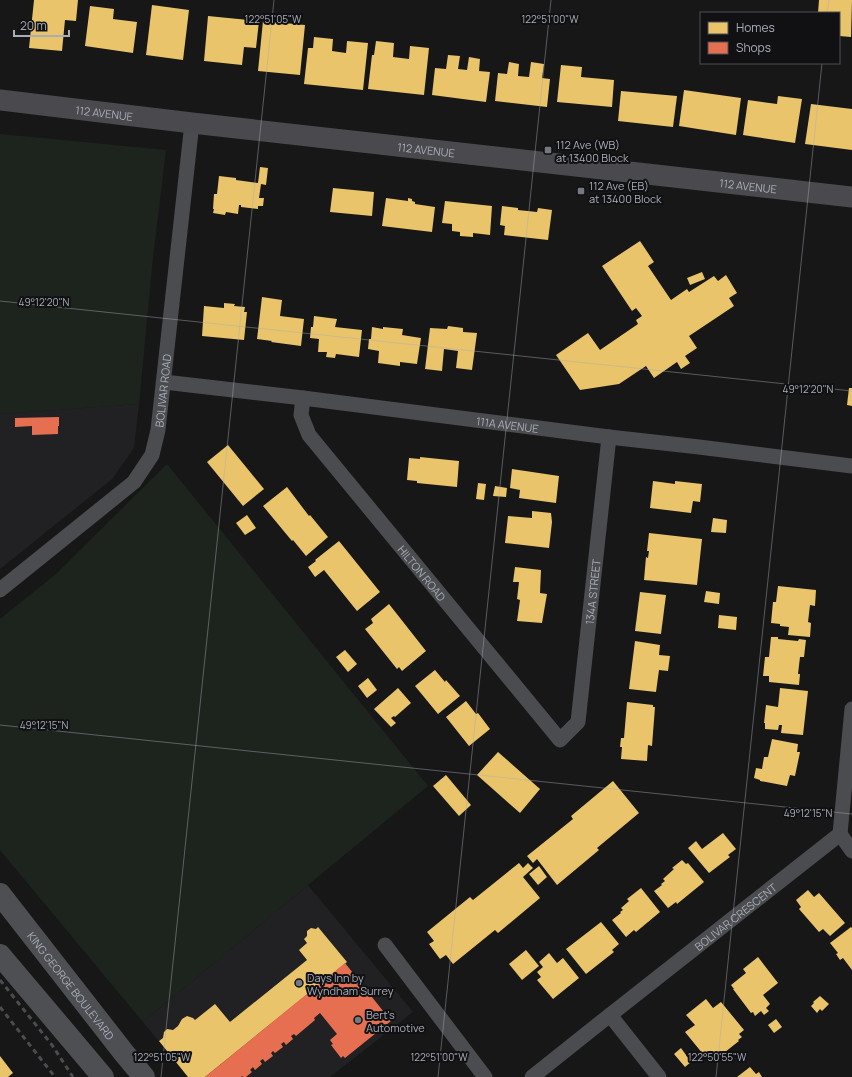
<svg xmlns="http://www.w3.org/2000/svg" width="852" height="1077" viewBox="0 0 852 1077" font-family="Manrope,sans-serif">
<rect width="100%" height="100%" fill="#171717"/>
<g fill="#212123">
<path d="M139 404 134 448 112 479 0 569V414Z"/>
<path d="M308 885 413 1012 330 1077H188L143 1022Z"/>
</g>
<g fill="#1d241e">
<path d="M0 134 166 150 153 257 139 404 0 414Z"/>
<path d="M167 464 428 786 308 885 143 1022 0 850V619L55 575Z"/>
</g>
<g fill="#e9c46a">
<path d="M34 0H78L76 21 65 20 62 51 29 48Z"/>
<path d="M819 0H852L851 37 839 36V13H818Z"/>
<path d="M152 5 189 10 183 60 146 55Z"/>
<path d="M90 6 114 9 113 19 137 22 133 53 85 46Z"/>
<path d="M208 16 259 21 256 48 244 47 242 65 204 61Z"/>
<path d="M263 21 305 25 300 75 258 71Z"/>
<path d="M314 37 333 39 332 51 346 53 347 41 368 43 363 90 304 84 308 48H313Z"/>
<path d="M376 41 394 43 393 57 409 59 410 46 429 48 424 95 368 89 372 55H374Z"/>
<path d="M448 55 460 56 458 69 467 70 469 57 480 59 479 71 490 72 486 102 432 95 435 68 446 69Z"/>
<path d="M509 62 519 64 518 76 529 77 531 62 544 64 542 78 550 79 547 107 495 101 498 73 507 74Z"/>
<path d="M561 65 582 67 581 77 614 80 612 107 557 102Z"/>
<path d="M684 90 741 98 736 135 679 126Z"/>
<path d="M621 91 677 96 673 127 618 121Z"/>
<path d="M778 96 802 99 795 143 743 135 748 100 777 104Z"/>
<path d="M811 104 852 109V150L805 144Z"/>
<path d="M260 167 268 168 266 185 261 184 259 198H264L263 206H258V209L241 207V205H239L238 214 226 212 225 215 213 213 214 209H213L214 194H217L219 176 236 178V180L258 183Z"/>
<path d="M333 188 374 192 372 216 330 212Z"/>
<path d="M386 198 408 201V198L412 199V201L415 202V204L435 207 432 232 382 226Z"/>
<path d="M445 201 492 206 490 235 473 233V237L460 236V232L452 231V224L442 223Z"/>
<path d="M502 206 518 208V210L537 212 538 208 552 210 548 240 504 235 505 226 500 225Z"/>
<path d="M640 241 654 262 648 266 671 300 687 289 689 292 714 276 718 281 726 275 737 293 729 298 734 306 689 336 697 348 685 356 690 363 681 369 677 362 654 378 646 366 619 384 580 390 556 355 588 333 600 350 638 324 636 320 642 316 636 308 632 311 602 266Z"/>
<path d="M702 272 705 279 690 285 687 278Z"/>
<path d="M262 297 282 300 280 316 304 319 301 346 271 342 272 341 257 339Z"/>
<path d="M224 303 235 304 234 306 245 307 244 312H247L244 340 202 336 204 306 224 308Z"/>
<path d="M314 316 337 319 335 327 362 330 359 357 336 354 335 358 326 357 327 352H318L319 339 310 338 311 327H313Z"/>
<path d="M448 326 463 328V332L477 333 472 370 456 368 458 351 444 349 442 371 425 369 430 328 447 329Z"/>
<path d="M372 327 383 329V327L403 329 402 335 421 338 417 364 400 362V366L378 363 379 351 368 349 369 339H371Z"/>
<path d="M849 388H852V406L847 405Z"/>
<path d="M228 445 264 489 243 506 207 462Z"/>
<path d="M420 457 459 461 457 487 417 483V481L407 480 409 458 420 459Z"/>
<path d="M512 469 559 476 556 503 519 498 520 490 510 488Z"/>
<path d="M653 481 675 484V481L702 484 700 502 693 501 691 513 650 508Z"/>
<path d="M478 483 486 484 484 500 476 499Z"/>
<path d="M495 486 507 488 506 497 493 496Z"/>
<path d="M287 487 309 516 310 515 328 537 306 556 293 540 292 541 263 506Z"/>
<path d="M532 511 551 513 552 522 549 548 505 543 508 516 532 518Z"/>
<path d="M247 515 256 528 245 535 236 523Z"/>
<path d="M713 518 727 520 726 533 711 532Z"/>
<path d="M649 533 702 539 697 585 644 580 646 557 648 558 649 551H647Z"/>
<path d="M339 541 380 592 357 611 324 570 315 577 308 567 316 561 315 560Z"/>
<path d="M515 567 541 570 540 593 547 594 542 623 517 621 520 600 517 599 519 582H513Z"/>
<path d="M778 586 816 590 815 606 810 605 808 622 811 623 810 637 788 635 789 627 780 626V624L771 623 773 602H776Z"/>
<path d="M706 591 720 593 719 604 704 602Z"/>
<path d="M640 592 666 595 661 634 635 631Z"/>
<path d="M389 604 426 651 402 671 399 667 397 669 365 629 373 623 371 619Z"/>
<path d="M719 615 737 617 736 630 718 628Z"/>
<path d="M771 637H778V639L798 641 799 639 806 640 804 657H800L798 674H800L799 685 769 682V676H763L765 657H769Z"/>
<path d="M635 641 660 645 659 655 670 656 668 671 659 670 656 692 629 689Z"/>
<path d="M345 650 357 664 348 672 336 657Z"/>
<path d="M435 670 445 682 446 680 460 696 438 714 415 686Z"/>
<path d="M368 678 377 690 367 698 358 686Z"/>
<path d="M398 688 411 703 395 717 394 716 391 718 396 723 391 727 374 709Z"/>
<path d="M780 688 808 691 803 735 781 733 782 725H779L778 730 765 729V723H764L766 705 778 707Z"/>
<path d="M466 701 476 714 478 713 490 729 469 746 446 717Z"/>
<path d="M627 702 653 705V707H655L652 746 648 745 647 761 621 759 622 747H620L621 738H624Z"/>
<path d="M772 739 798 744 797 752H800L795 776 790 775 787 786 760 781V780L754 778 756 768 762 769 764 757H768Z"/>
<path d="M498 752 540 789 520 813 477 775Z"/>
<path d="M446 775 471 805 459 816 433 786Z"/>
<path d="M613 781 639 813 597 848 599 850 557 885 537 859 533 863 527 856 573 819 571 816Z"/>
<path d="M723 833 736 849 728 855 730 857 709 873 688 848 696 841 702 849Z"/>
<path d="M682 860 686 864 688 863 704 882 677 904 676 902 668 908 654 891 662 885 661 884 665 881 663 879 674 869 672 868Z"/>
<path d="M519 863 523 868 528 863 533 868 523 877 540 898 498 933 495 930 453 964 446 955 440 959 429 944 434 941 427 932 470 897 473 900Z"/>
<path d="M539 866 547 877 538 885 529 874Z"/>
<path d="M641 888 660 912 636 932 634 930 626 937 612 920 621 913 620 912 623 910 621 908 629 901 627 899Z"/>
<path d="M808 890 814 897 819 893 845 923 830 936 823 929 819 932 799 909 801 907 796 900Z"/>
<path d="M601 922 619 944 612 950 614 952 586 974 566 949Z"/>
<path d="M318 927 347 962 205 1077H188L159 1041 163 1038 164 1032 167 1029 173 1030 178 1026 182 1019 187 1016 193 1018 195 1020 215 1004 230 1022 307 960 299 950 307 943 304 939 307 936V931L311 928 316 929Z"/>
<path d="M851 927 852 928V970L843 958 840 960 836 954 838 953 830 943Z"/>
<path d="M526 950 539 966 522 980 509 964Z"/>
<path d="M549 953 557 963 563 958 579 978 553 999 537 980 541 977 537 972 543 967 539 962Z"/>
<path d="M758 957 778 983 763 995 770 1004 766 1008 769 1011 764 1015 761 1011 755 1016 753 1012 751 1013 733 989H734L731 985 746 973 743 969Z"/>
<path d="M820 996 829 1004 822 1011 820 1009 817 1013 811 1006 814 1003 813 1002Z"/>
<path d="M706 999 713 1008 721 1002 744 1030 739 1034 742 1037 738 1040 739 1041 720 1056 716 1051 707 1059 685 1032 695 1025 686 1015Z"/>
<path d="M776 1019 782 1027 774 1033 768 1025Z"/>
<path d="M681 1048 691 1062 685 1067 674 1054Z"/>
<path d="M0 1056 13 1073 8 1077H0Z"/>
<path d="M750 1067 756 1074 759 1072 762 1077H737Z"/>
</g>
<g fill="#e76f51">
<path d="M59 417V426H58V434L32 435V426L15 427V418Z"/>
<path d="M345 963 391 1021 345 1058 343 1056 341 1058 331 1045 333 1044 330 1040 337 1034 320 1013 314 1018 315 1020 296 1036 294 1034 291 1036 293 1039 286 1045 284 1042 281 1044 283 1047 275 1053 273 1051 271 1053 273 1056 265 1062 263 1059 260 1061 262 1064 255 1070 253 1067 250 1070 252 1072 246 1077H243L242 1076 241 1077H205Z"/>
</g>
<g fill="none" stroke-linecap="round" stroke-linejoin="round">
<g stroke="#4b4c50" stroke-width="15">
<path id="s1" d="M164 382 303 398 609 437 699 447 852 466"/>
<path id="s2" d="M303 398 301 415 309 435 560 740 578 722 609 437"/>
<path id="s3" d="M0 590 134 482 152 455 158 430 192 123"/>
<path d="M840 834 852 851"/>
<path d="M385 945 485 1077"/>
<path d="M610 1015 659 1077"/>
<path id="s4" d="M532 1077 610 1015 840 834 852 709"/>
</g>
<path stroke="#4a4a4e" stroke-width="21" id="s5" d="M0 100 192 123 852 197"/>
<g stroke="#4d4f52" stroke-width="22">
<path id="s6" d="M0 894 124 1053 144 1077"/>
<path d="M0 955 103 1077"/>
</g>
<g stroke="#4b4c4f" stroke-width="3" stroke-dasharray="5 4" stroke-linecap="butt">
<path d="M0 980 52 1045 73 1077"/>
<path d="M0 1007 55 1077"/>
</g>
</g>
<path fill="none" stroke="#a8adb8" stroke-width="1" stroke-opacity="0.45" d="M827 13 829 0M0 301 852 391M0 725 852 814M161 1077 274 0M438 1077 551 0M716 1077 822 63"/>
<g fill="#757880" stroke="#111113" stroke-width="1.5">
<rect x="544" y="146" width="8" height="8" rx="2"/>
<rect x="577" y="187" width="8" height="8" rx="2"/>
<circle cx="299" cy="983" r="4"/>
<circle cx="358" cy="1020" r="4"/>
</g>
<g text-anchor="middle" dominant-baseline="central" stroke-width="4" stroke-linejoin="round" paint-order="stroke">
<g font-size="11" fill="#a8adb8" stroke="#111113">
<text stroke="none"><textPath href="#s5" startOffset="105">112 AVENUE</textPath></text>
<text stroke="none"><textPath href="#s5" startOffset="429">112 AVENUE</textPath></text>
<text stroke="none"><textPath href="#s5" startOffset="753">112 AVENUE</textPath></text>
<text stroke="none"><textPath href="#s3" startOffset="270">BOLIVAR ROAD</textPath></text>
<text stroke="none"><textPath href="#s1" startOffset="346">111A AVENUE</textPath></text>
<text stroke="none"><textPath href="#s2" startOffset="217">HILTON ROAD</textPath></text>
<text stroke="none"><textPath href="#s2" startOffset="590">134A STREET</textPath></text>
<text stroke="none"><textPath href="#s4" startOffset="259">BOLIVAR CRESCENT</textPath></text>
<text stroke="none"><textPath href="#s6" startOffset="116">KING GEORGE BOULEVARD</textPath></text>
</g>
<g font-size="11" fill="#a8adb8" stroke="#111113" text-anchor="start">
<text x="556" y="144">112 Ave (WB)<tspan x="556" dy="13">at 13400 Block</tspan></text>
<text x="589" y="185">112 Ave (EB)<tspan x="589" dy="13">at 13400 Block</tspan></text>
<text x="307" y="977">Days Inn by<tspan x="307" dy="13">Wyndham Surrey</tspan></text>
<text x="366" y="1014">Bert's<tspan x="366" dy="13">Automotive</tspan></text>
</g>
</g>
<g font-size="10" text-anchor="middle" fill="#a8adb8" stroke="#111113" stroke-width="4" stroke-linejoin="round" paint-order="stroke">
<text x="273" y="23">122°51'05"W</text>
<text x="550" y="23">122°51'00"W</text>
<text x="44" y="306">49°12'20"N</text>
<text x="808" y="393">49°12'20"N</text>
<text x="44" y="729">49°12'15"N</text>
<text x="808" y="817">49°12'15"N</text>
<text x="162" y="1061">122°51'05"W</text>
<text x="439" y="1061">122°51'00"W</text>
<text x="717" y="1061">122°50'55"W</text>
</g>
<rect x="700" y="12" width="140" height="52" fill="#111113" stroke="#4d4f55"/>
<rect x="708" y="22" width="20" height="12" fill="#e9c46a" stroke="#4d4f55"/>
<text x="736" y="32" font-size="12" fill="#a8adb8">Homes</text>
<rect x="708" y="42" width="20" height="12" fill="#e76f51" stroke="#4d4f55"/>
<text x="736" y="52" font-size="12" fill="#a8adb8">Shops</text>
<path d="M14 30v6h55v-6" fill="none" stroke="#a8adb8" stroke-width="2"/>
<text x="20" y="30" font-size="12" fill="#a8adb8" stroke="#111113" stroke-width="3" paint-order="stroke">20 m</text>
</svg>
